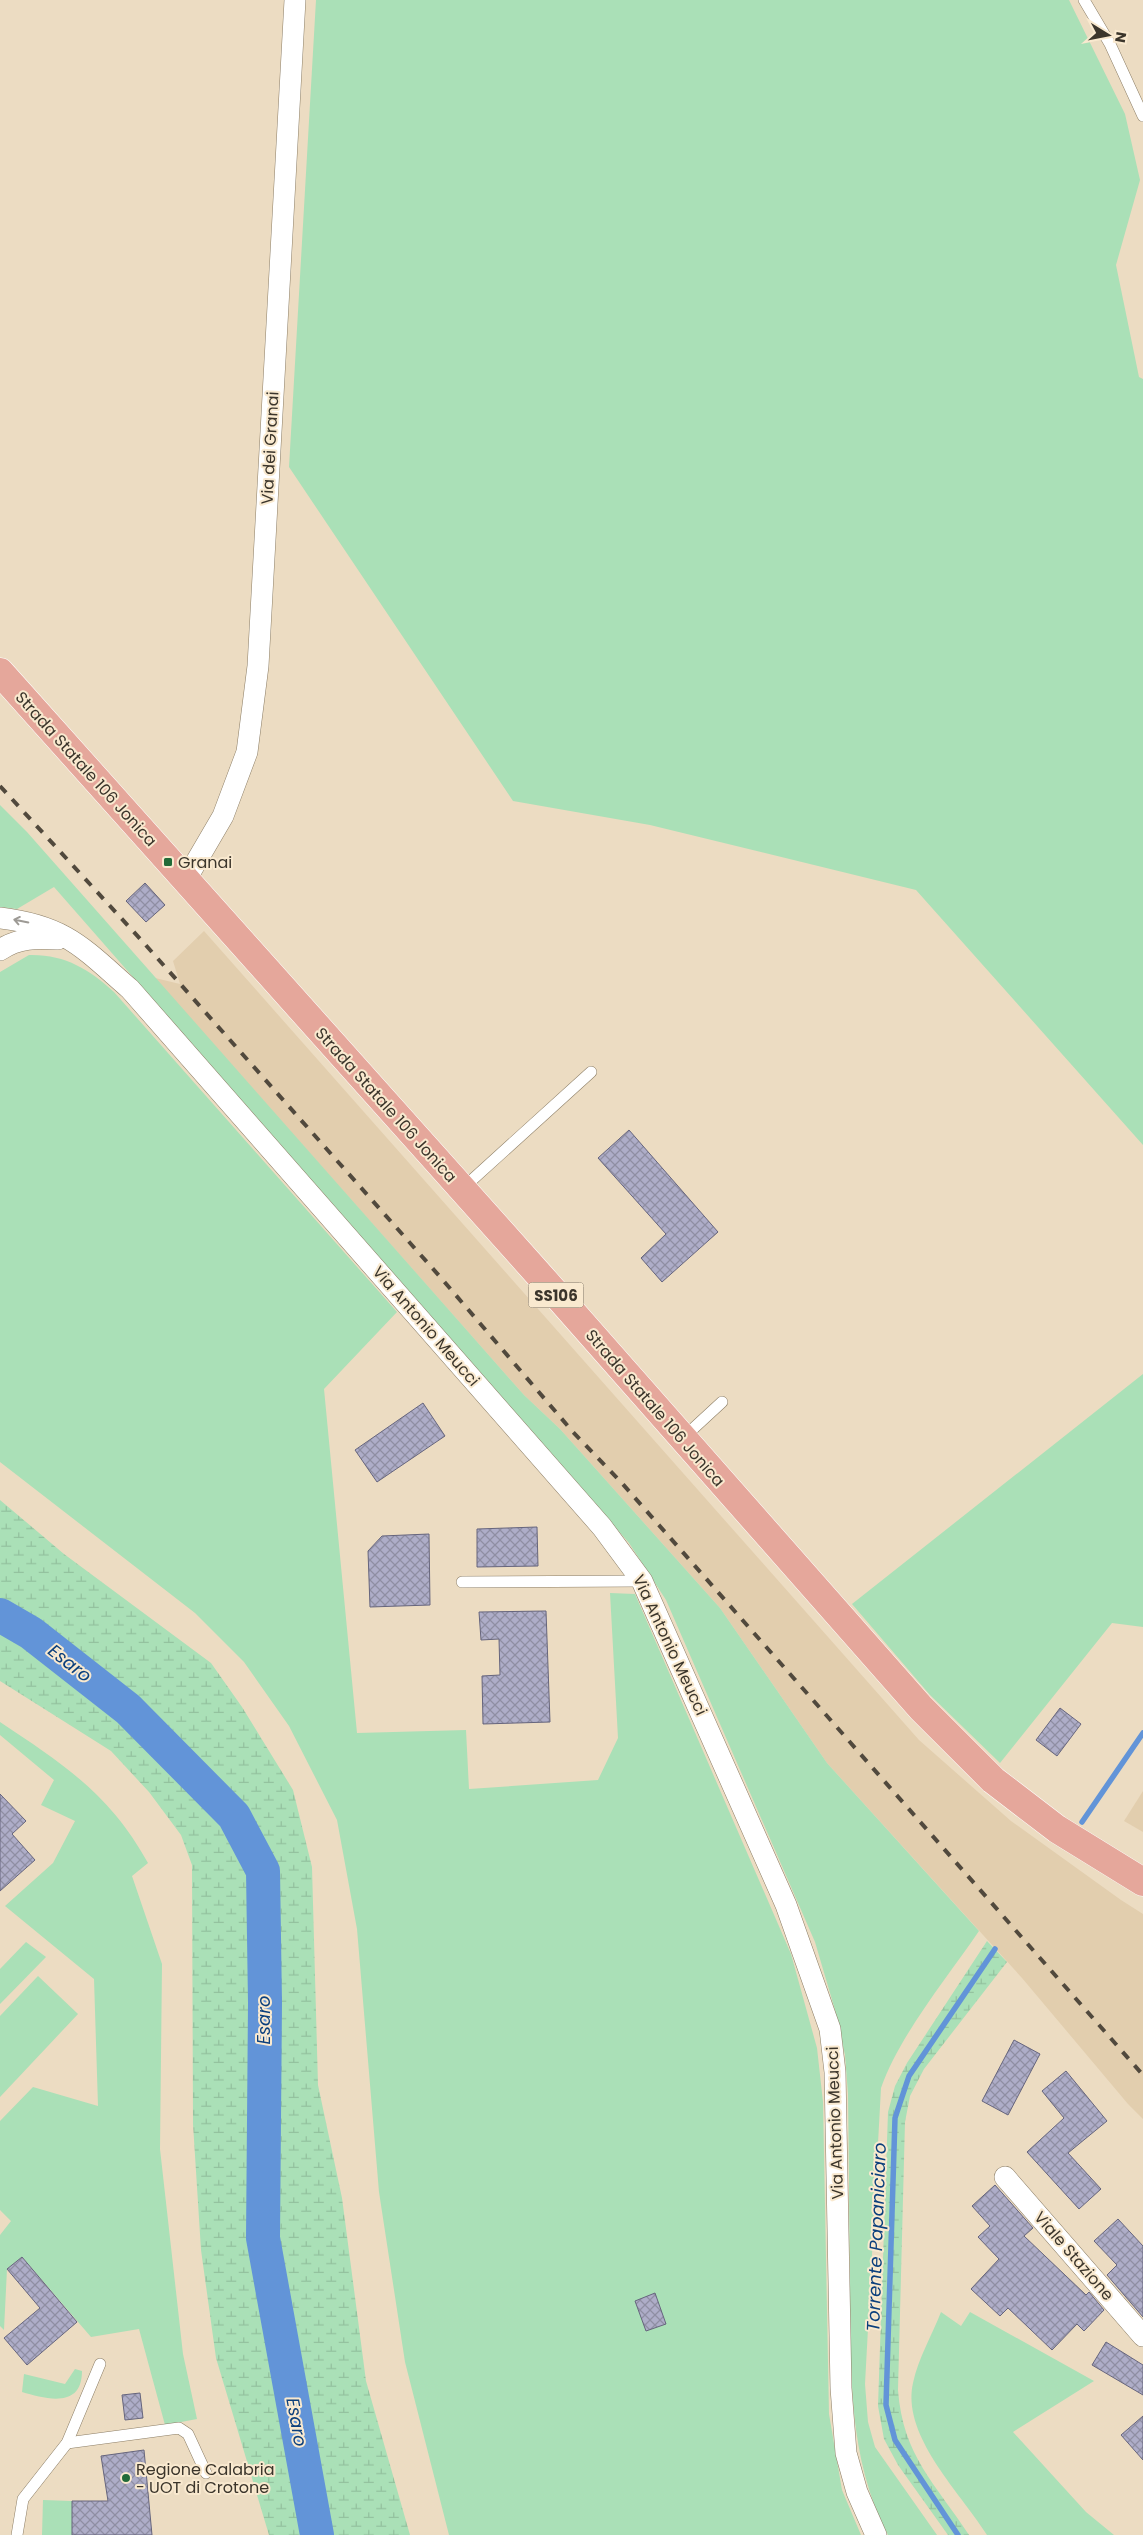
<svg xmlns="http://www.w3.org/2000/svg" width="1143" height="2535" viewBox="0 0 1143 2535" font-family="Poppins,sans-serif">
<defs>
<pattern id="wetland-marsh" width="20" height="14" patternUnits="userSpaceOnUse" patternTransform="scale(1.25)"><rect width="20" height="14" fill="#aae0b7"/><path d="M1 5h8M5 5V1M11 12h8M15 12V8" fill="none" stroke="#93c19e"/></pattern>
<pattern id="building-cross-hatch" width="8" height="8" patternUnits="userSpaceOnUse" patternTransform="scale(1.25)"><rect width="8" height="8" fill="#aeadc8"/><path d="M0 0l8 8M0 8l8-8" fill="none" stroke="#8f8ea3"/></pattern>
</defs>
<rect width="100%" height="100%" fill="#ecdcc2"/>
<g fill="#e2ceae">
<path d="M204 931 919 1740 1011 1821 1121 1900 1143 1914V2119L1128 2104 1022 1978 827 1763 720 1608 560 1429 524 1395 155 978 180 984 173 961Z"/>
<path d="M1143 1791V1832L1124 1821Z"/>
</g>
<g fill="#aae0b7">
<path d="M316 0H1069L1125 114 1140 180 1116 265 1139 377 1143 379V1145L916 890 650 825 513 801 289 467Z"/>
<path d="M0 805 27 832 524 1395 560 1429 720 1608 827 1763 979 1931C947 1978 899 2036 881 2088L865 2384 868 2422 875 2447 937 2535H888C847 2457 851 2369 850 2283 849 2220 849 2157 848 2094L845 2055 835 2010 815 1942 666 1600 629 1543 54 887 17 909 0 907Z"/>
<path d="M29 955C64 954 89 969 114 992L397 1312 324 1389 357 1733 466 1730 469 1789 598 1780 618 1738 610 1593 635 1594 791 1954 817 2048 823 2102 829 2414 842 2490 861 2535H449L405 2362 379 2192 357 1929 337 1820 289 1726 244 1662 195 1613 0 1462V972Z"/>
<path d="M1143 1374V1627L1112 1623 1000 1763 930 1695 852 1604Z"/>
<path d="M0 1722C63 1764 110 1794 148 1863L132 1876 162 1964 160 2149 183 2354 197 2419 165 2425 139 2329 91 2337 22 2257 7 2269 4 2330 0 2326V2235L11 2221 0 2210V2121L33 2087 98 2106 94 1979 5 1906 53 1863 75 1821 41 1805 54 1780 0 1735Z"/>
<path d="M26 1942 46 1957 0 2004V1969Z"/>
<path d="M38 1976 78 2014 0 2097V2016Z"/>
<path d="M941 2312 961 2326 970 2312 1094 2381 1013 2432 1086 2512 1114 2535H987C961 2493 901 2436 913 2383 918 2359 932 2335 941 2312Z"/>
<path d="M75 2369 82 2371C82 2409 46 2399 22 2392L24 2374 65 2384Z"/>
<path d="M43 2500 72 2501V2535H42Z"/>
</g>
<g fill="url(#wetland-marsh)">
<path d="M0 1500 64 1554 211 1663 242 1707 293 1790 312 1867 318 2085 342 2198 366 2381 410 2535H269L216 2358 201 2250 193 2124 192 1865 181 1835 149 1792 111 1751 0 1681Z"/>
<path d="M987 1941 1007 1962 924 2069 910 2096 905 2122 898 2390C903 2456 935 2483 969 2535H948L898 2465 884 2439 878 2406 888 2112 895 2086 907 2063Z"/>
</g>
<g fill="none" stroke-linecap="round" stroke-linejoin="round">
<g stroke="#6294d8" stroke-width="5.5">
<path d="M1082 1822 1143 1733"/>
<path d="M958 2535 895 2440 886 2405 895 2118 909 2076 995 1949"/>
</g>
<path stroke="#6294d8" stroke-width="34" d="M0 1615 31 1633 128 1709 234 1816 263 1871 265 2003 263 2238 317 2535"/>
</g>
<g fill="url(#building-cross-hatch)" stroke="#66657d">
<path d="M145 883 165 905 146 922 126 901Z"/>
<path d="M629 1130 718 1232 662 1282 641 1258 666 1234 598 1158Z"/>
<path d="M423 1403 445 1436 377 1482 355 1450Z"/>
<path d="M537 1527 538 1566 477 1567V1529Z"/>
<path d="M429 1534 430 1605 370 1607 368 1551 382 1536Z"/>
<path d="M546 1611 550 1722 483 1724 482 1676 500 1675 499 1639 481 1640 479 1612Z"/>
<path d="M1060 1708 1081 1724 1057 1756 1036 1740Z"/>
<path d="M0 1794 26 1821 12 1834 35 1860 0 1891Z"/>
<path d="M1014 2040 1040 2054 1008 2115 982 2101Z"/>
<path d="M1066 2071 1107 2121 1068 2153 1101 2189 1079 2209 1027 2152 1064 2118 1042 2091Z"/>
<path d="M995 2185 1033 2228 1024 2236 1086 2295 1089 2292 1104 2310 1084 2331 1077 2324 1052 2350 1008 2308 1000 2316 971 2289 999 2259 978 2237 990 2226 972 2206Z"/>
<path d="M1118 2219 1143 2246V2317L1107 2275 1117 2265 1094 2241Z"/>
<path d="M22 2257 77 2322 27 2365 4 2338 40 2308 7 2269Z"/>
<path d="M655 2293 666 2324 646 2331 635 2301Z"/>
<path d="M1106 2342 1143 2365V2395L1092 2365Z"/>
<path d="M140 2393 143 2418 125 2420 122 2395Z"/>
<path d="M1143 2416V2460L1121 2435Z"/>
<path d="M144 2450 152 2535H72V2501H108L101 2456Z"/>
</g>
<g fill="none" stroke-linecap="round" stroke-linejoin="round">
<g stroke="#8c7e66" stroke-width="12">
<g id="service">
<path d="M1084 0 1110 44 1143 116"/>
<path d="M462 1189 591 1072"/>
<path d="M683 1438 722 1402"/>
<path d="M462 1582 642 1581"/>
<path d="M67 2443 179 2428 188 2434 206 2473"/>
<path d="M17 2535 23 2499 67 2443 100 2364"/>
</g>
</g>
<g stroke="#8c7e66" stroke-width="22">
<g id="minor">
<path d="M185 881 223 816 247 752 258 666 295 0"/>
<path d="M0 918C66 926 83 948 130 989L602 1527 642 1581 786 1905 830 2029 835 2072 841 2388 846 2453 857 2492 876 2535"/>
<path d="M0 950C19 937 37 938 58 939"/>
<path d="M1005 2177 1143 2336"/>
</g>
</g>
<g stroke="#fff" stroke-width="29">
<path id="primary" d="M0 672 541 1277 921 1708 993 1780 1057 1829 1143 1882"/>
</g>
<use href="#service" stroke="#fff" stroke-width="11"/>
<use href="#minor" stroke="#fff" stroke-width="21"/>
<use href="#primary" stroke="#e5a79b" stroke-width="28"/>
<path stroke="#51493d" stroke-width="4" stroke-dasharray="9 9" stroke-linecap="butt" d="M0 786 143 942 442 1279 573 1432 621 1482 1143 2075"/>
</g>
<defs><path id="oneway-shaft" d="M-6 0H5M1.5-3L5.5 0L1.5 3" fill="none" stroke-width="1.6" stroke-linecap="round" stroke-linejoin="round" transform="scale(1.25)"/></defs>
<use stroke="#9d9a95" href="#oneway-shaft" transform="translate(21 921) rotate(-169)"/>
<g fill="#216a38" stroke="#f9e9cf" stroke-width="2">
<rect x="163" y="857" width="10" height="10" rx="2.5"/>
<circle cx="126" cy="2478" r="5"/>
</g>
<g text-anchor="middle" dominant-baseline="central" stroke-width="4" stroke-linejoin="round" paint-order="stroke">
<rect fill="#f9e9cf" stroke="#746b5c" stroke-width="1" x="528.5" y="1282.5" width="55" height="25" rx="4"/>
<g font-size="15" font-weight="bold" fill="#3b352b">
<text x="556" y="1295">SS106</text>
</g>
<g font-size="16" fill="#3b352b" stroke="#f9e9cf">
<text transform="translate(270 448) rotate(-87)">Via dei Granai</text>
<text transform="translate(86 769) rotate(48)">Strada Statale 106 Jonica</text>
<text transform="translate(386 1105) rotate(48)">Strada Statale 106 Jonica</text>
<text transform="translate(426 1326) rotate(49)">Via Antonio Meucci</text>
<text transform="translate(655 1408) rotate(49)">Strada Statale 106 Jonica</text>
<text transform="translate(670 1645) rotate(65)">Via Antonio Meucci</text>
<text transform="translate(835 2123) rotate(-92)">Via Antonio Meucci</text>
<text transform="translate(1074 2256) rotate(49)">Viale Stazione</text>
</g>
<g font-size="16" fill="#3b352b" stroke="#f9e9cf" text-anchor="start">
<text x="178" y="862">Granai</text>
<text x="136" y="2469">Regione Calabria<tspan x="136" dy="18">- UOT di Crotone</tspan></text>
</g>
<g font-size="18" font-style="italic" fill="#0b3f7c" stroke="#f9e9cf">
<text transform="translate(70 1663) rotate(38)">Esaro</text>
<text transform="translate(263 2020) rotate(-90)">Esaro</text>
<text transform="translate(876 2237) rotate(-88)">Torrente Papaniciaro</text>
<text transform="translate(297 2422) rotate(80)">Esaro</text>
</g>
</g>
<g transform="translate(1108 35) rotate(100)" stroke="#f9e9cf" stroke-width="4" paint-order="stroke">
<path d="M0-4L9 19L0 12L-9 19Z" fill="#3b352b"/>
<text y="-8" font-size="14" font-weight="bold" text-anchor="middle" fill="#3b352b">N</text>
</g>
</svg>
